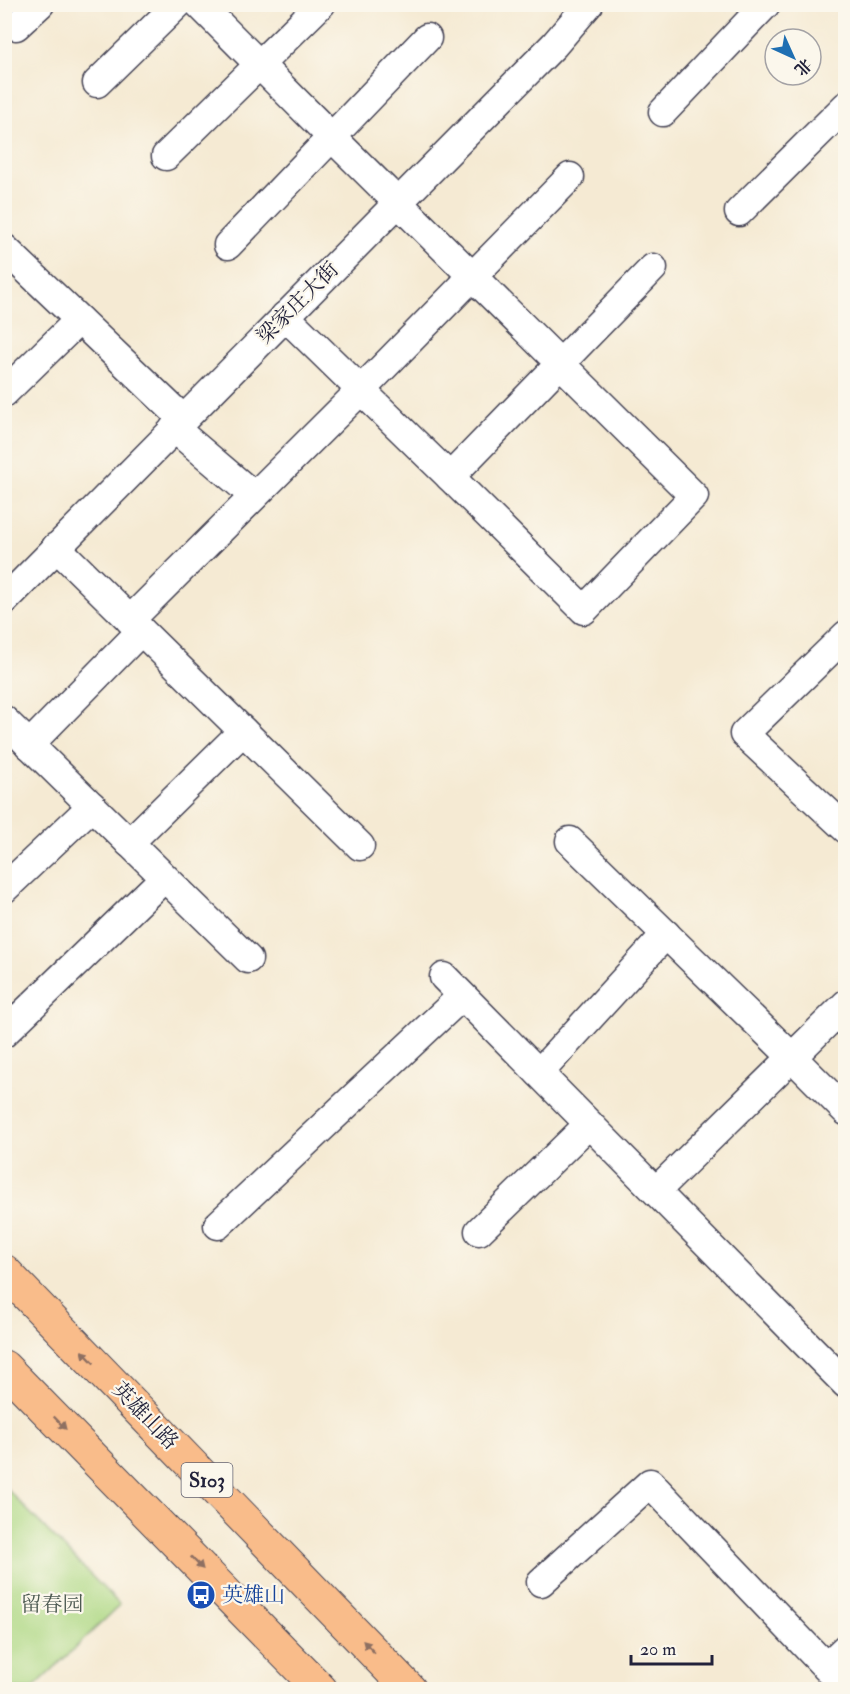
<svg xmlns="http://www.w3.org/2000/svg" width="850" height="1694" viewBox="0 0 850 1694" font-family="'IM FELL Double Pica','Noto Serif SC',serif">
<rect width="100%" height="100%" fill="#fbf7ec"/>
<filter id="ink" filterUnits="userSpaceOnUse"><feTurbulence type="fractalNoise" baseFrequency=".0167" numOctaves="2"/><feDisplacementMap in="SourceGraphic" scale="12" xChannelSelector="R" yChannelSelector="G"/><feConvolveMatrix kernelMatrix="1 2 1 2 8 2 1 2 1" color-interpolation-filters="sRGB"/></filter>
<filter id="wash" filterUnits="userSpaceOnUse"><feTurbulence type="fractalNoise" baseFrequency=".008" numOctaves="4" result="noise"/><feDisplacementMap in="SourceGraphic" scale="24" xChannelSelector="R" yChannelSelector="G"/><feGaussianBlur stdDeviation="1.35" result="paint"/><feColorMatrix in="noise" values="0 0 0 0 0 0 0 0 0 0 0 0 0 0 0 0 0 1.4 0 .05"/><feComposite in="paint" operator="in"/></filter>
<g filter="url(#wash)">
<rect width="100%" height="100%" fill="#f5ead3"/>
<path fill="#add883" stroke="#687d5f" stroke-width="1.5" d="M4 1486 120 1605 32 1689H5Z"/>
</g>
<g filter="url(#ink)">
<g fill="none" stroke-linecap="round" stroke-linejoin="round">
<g stroke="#424052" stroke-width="31">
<g id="minor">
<path d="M199 4C363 169 528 333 694 496L584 610 450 477 653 268"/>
<path d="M16 26 40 4"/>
<path d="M97 83 178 4"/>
<path d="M663 112 766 4"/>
<path d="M166 156 321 4"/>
<path d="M739 212 846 106"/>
<path d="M228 245 427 38"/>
<path d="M4 248 183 419"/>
<path d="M285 316 450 477"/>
<path d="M4 393 79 320"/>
<path d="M174 428 254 496"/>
<path d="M56 547 360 846"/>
<path d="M4 601 554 45 589 4"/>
<path d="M130 620 361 390 570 177"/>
<path d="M846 635 744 734 846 829"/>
<path d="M4 720 248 959"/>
<path d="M29 745 141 631"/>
<path d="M570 841 792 1057 846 1111"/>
<path d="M129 843 243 731"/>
<path d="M4 889 92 806"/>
<path d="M444 977 846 1384"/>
<path d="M4 1033 164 878"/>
<path d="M539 1073 666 934"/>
<path d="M656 1191 846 1004"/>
<path d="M218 1225 462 996"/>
<path d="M479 1231 589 1124"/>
<path d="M541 1582 650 1483 826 1667"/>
<path d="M846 1648 826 1667 846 1687"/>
</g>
</g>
<g stroke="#424052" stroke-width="35">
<g id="major">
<path d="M4 1271 410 1690"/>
<path d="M4 1367 321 1690"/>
</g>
</g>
<use href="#minor" stroke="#fff" stroke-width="28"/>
<use href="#major" stroke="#f9bc8a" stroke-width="33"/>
</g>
<defs><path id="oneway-solid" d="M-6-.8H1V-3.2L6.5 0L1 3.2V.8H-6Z" transform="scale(1.5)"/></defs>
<g fill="#8e6f62">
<use href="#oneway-solid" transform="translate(88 1357) rotate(-134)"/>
<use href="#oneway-solid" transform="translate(60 1423) rotate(46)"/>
<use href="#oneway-solid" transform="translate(197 1563) rotate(46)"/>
<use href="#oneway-solid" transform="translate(369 1647) rotate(-134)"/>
</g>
</g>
<defs>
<g id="bus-disc" transform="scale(1.5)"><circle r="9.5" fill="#1a4fb4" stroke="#fbf7ec"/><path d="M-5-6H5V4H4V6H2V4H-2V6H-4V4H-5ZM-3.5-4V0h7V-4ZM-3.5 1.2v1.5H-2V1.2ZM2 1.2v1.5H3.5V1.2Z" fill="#fff"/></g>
</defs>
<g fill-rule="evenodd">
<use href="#bus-disc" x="201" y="1595"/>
</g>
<g text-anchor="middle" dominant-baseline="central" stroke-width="4.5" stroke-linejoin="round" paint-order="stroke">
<rect fill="#fbf7ec" stroke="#636270" stroke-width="1.5" x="181.5" y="1463" width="51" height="34" rx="4.5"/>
<g font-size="20" font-weight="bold" fill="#22223b">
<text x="207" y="1480">S103</text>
</g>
<g font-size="21" fill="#22223b" stroke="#fbf7ec">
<text transform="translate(298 303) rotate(-45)">梁家庄大街</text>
<text transform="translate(145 1416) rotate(46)">英雄山路</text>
</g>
<g font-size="21" fill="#164399" stroke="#fbf7ec" text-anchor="start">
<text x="222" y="1595">英雄山</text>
</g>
<g font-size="21" fill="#4c5951" stroke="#fbf7ec">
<text x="52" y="1604">留春园</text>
</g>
</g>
<rect width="850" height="1694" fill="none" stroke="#fbf7ec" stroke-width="24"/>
<g transform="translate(793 57) rotate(135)"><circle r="28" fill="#fbf7ec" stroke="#a4a2a5" stroke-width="1.5"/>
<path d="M0-4.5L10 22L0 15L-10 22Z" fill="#1f6fb2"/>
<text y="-9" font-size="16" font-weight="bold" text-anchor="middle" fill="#22223b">北</text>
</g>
<path d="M631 1655v9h81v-9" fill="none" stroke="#22223b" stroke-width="3"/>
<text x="640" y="1655" font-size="18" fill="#22223b" stroke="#fbf7ec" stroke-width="4.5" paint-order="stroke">20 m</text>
</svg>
